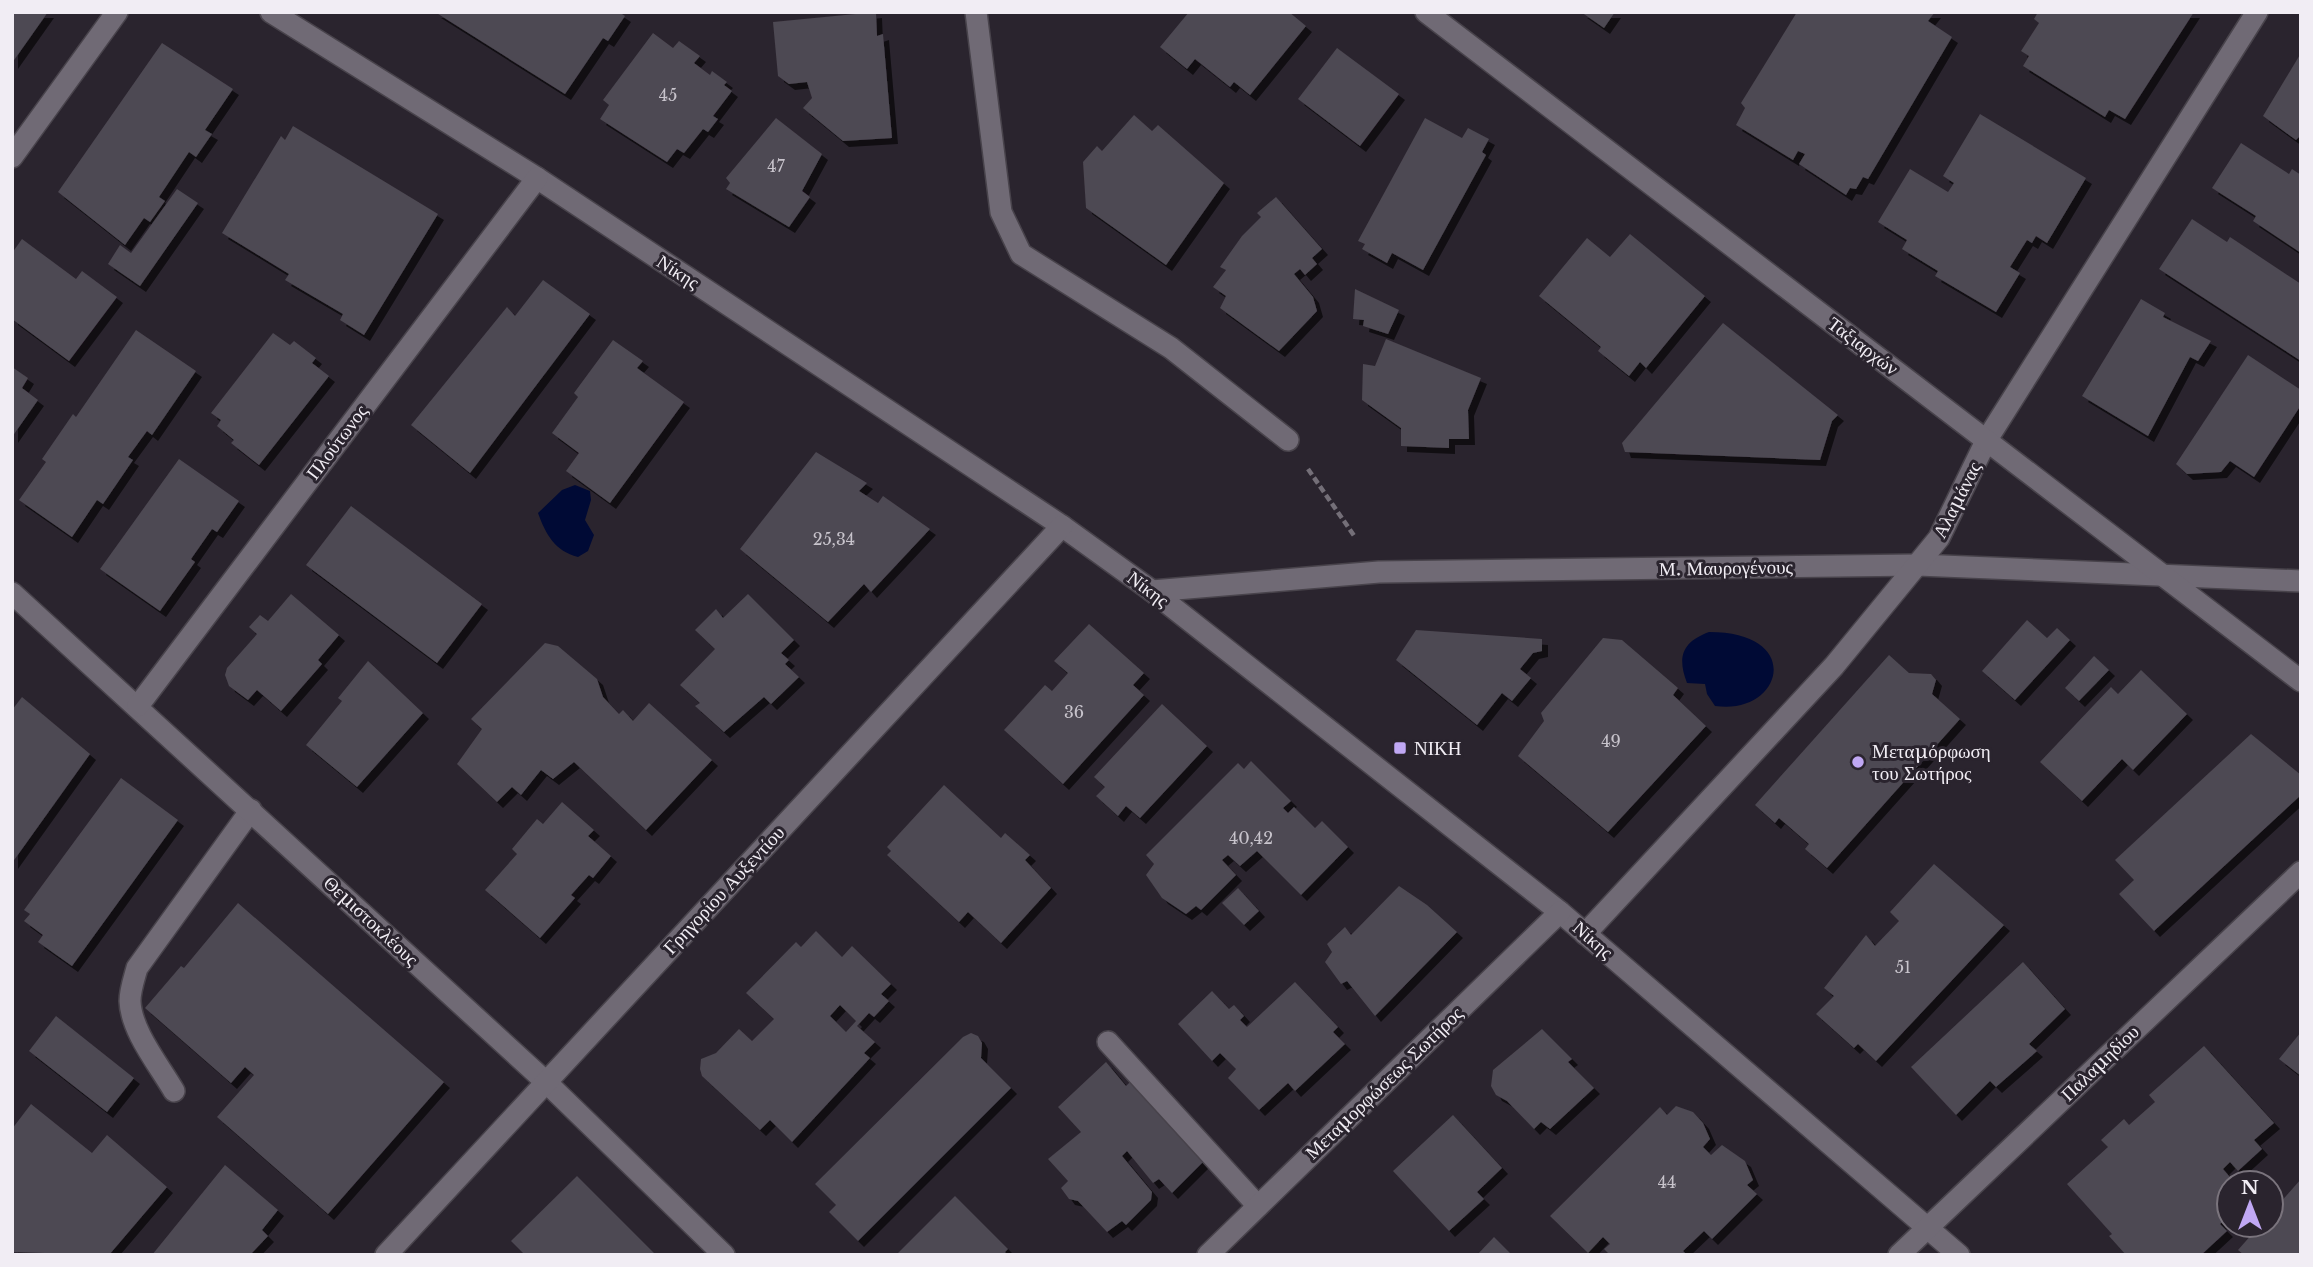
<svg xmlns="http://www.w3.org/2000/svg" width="2313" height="1267" viewBox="0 0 2313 1267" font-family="'Libre Baskerville',serif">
<defs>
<filter id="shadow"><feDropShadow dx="6" dy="6" stdDeviation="0" flood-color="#0009"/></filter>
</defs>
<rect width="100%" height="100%" fill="#2a242e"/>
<g fill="#000a35">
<path d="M575 485 590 491 591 500 585 520 594 535 588 551 578 557C555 551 546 535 538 513L562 490Z"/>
<path d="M1709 632C1806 632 1782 716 1715 706L1707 694 1705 684 1687 683C1677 657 1682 642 1709 632Z"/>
</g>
<g fill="#4d4852" fill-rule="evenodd" filter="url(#shadow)">
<path d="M12 12H48L12 63Z"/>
<path d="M435 12H619L625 16 608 41 603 38 565 94Z"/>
<path d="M876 12 877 36 883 34 892 138 843 141 803 108 812 98 807 82 789 84 778 76 773 22Z"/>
<path d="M1189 12H1289L1306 26 1250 95 1234 82 1230 87 1195 59 1187 69 1160 47Z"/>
<path d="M1581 12H1615L1604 28Z"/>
<path d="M1797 12H1935L1928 21 1952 37 1868 179 1863 177 1856 189 1850 188 1846 195 1799 164 1805 154 1798 151 1793 160 1736 125 1745 108 1741 103Z"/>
<path d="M2038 12H2194L2125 119 2109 110 2105 117 2023 66 2029 56 2021 51 2039 23 2034 19Z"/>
<path d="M653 33 673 48 679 41 700 56 694 63 710 75 712 71 727 82 724 85 732 91 713 116 718 119 708 132 703 129 684 153 677 149 667 162 600 119 609 105 603 100Z"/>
<path d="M162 43 233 89 205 130 212 134 196 157 189 152 159 197 165 201 150 222 144 218 125 245 58 192Z"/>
<path d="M1337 48 1399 94 1360 146 1298 99Z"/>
<path d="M2301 53V135L2296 140 2263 116Z"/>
<path d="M1980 114 2086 178 2047 243 2036 236 2032 243 2027 240 2010 267 2020 273 1996 312 1935 276 1938 271 1902 249 1907 240 1878 222 1910 169 1948 192 1954 183 1943 176Z"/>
<path d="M1134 115 1152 131 1158 125 1224 183 1166 265 1086 208 1083 162 1097 146 1102 151Z"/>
<path d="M776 118 822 154 802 191 810 197 789 227 726 189 730 183 726 178Z"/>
<path d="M1425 118 1462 138 1468 128 1489 139 1482 152 1486 155 1423 270 1392 253 1387 263 1362 249 1365 244 1358 241Z"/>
<path d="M293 126 438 214 364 335 340 320 343 314 285 280 289 274 222 233 281 136 285 140Z"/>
<path d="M2241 143 2289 174 2292 169 2301 175V253L2253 221 2256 216 2212 188Z"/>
<path d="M177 189 198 203 140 286 108 264 120 245 131 253Z"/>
<path d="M1276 197 1322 249 1312 258 1317 264 1305 275 1300 269 1294 274 1313 297 1317 311 1279 351 1220 308 1226 296 1213 287 1226 270 1220 267 1242 236 1261 217 1257 213Z"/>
<path d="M2192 219 2227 242 2230 237 2301 284V361L2159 269Z"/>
<path d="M1630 234 1705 296 1646 368 1640 362 1629 376 1598 351 1601 347 1539 296 1587 238 1610 257Z"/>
<path d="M22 239 76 279 82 271 117 297 69 361 12 319V253Z"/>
<path d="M543 280 590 314 470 473 411 425 507 307 515 316Z"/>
<path d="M1355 289 1399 310 1388 334 1363 326 1364 320 1353 319Z"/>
<path d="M2141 299 2165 313 2163 317 2211 341 2198 361 2190 357 2148 436 2082 396Z"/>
<path d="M1723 323 1838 415 1832 421 1820 460 1625 452 1622 443Z"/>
<path d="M136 330 196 371 152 435 147 431 128 457 133 460 103 504 97 500 72 537 19 500 46 462 42 459 73 414 76 417Z"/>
<path d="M273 333 290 345 294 341 316 358 312 363 329 376 259 465 231 443 234 440 217 426 221 420 211 413Z"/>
<path d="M1386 339 1481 378 1468 410 1469 439H1449V448L1401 446V428L1362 400 1363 364 1375 366Z"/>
<path d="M613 340 643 361 637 368 684 402 610 503 566 471 579 453 552 433 578 397 574 393Z"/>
<path d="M2248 355 2301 390V405L2254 477 2230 461 2221 472 2187 474 2176 464Z"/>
<path d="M12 367 28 378 22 388 38 400 12 437Z"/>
<path d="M816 452 867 483 859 491 878 503 883 496 930 529 871 592 864 584 828 622 740 549Z"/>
<path d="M179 459 239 501 217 532 212 529 191 559 195 562 160 611 100 569Z"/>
<path d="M351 506 482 604 437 663 306 565Z"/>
<path d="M291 594 339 635 318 660 322 664 281 711 257 690 248 700 229 686 225 675 227 668 257 634 249 627 260 615 268 621Z"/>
<path d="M748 594 794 640 781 653 789 660 785 664 799 677 771 704 764 697 724 732 695 706 700 703 680 685 715 649 695 630 716 609 723 618Z"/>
<path d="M2027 620 2047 638 2057 628 2070 640 2015 700 1982 671Z"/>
<path d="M1089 624 1144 673 1133 685 1144 695 1063 784 1004 730 1045 685 1052 691 1068 673 1054 661Z"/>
<path d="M1416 630 1542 639V651L1533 653 1520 669 1531 678 1512 701 1502 693 1477 725 1396 660Z"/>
<path d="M1603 638 1622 640 1678 688 1673 695 1706 726 1608 832 1518 756 1544 721 1541 713Z"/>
<path d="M545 643 558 646 597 679 603 697 619 714 623 710 633 721 649 703 712 760 646 830 574 762 553 779 541 770 521 795 512 787 497 802 457 764 482 729 471 719Z"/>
<path d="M1889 655 1909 673 1931 674 1936 680 1932 694 1960 719 1827 868 1805 849 1809 844 1779 818 1775 823 1755 805Z"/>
<path d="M2094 656 2109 670 2079 701 2065 688Z"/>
<path d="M368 661 423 713 357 787 306 745 342 701 338 698Z"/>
<path d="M2141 670 2187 714 2133 770 2122 759 2082 801 2040 762 2111 687 2118 694Z"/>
<path d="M22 697 90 754 12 863V710Z"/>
<path d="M1162 704 1207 746 1140 818 1126 806 1118 816 1096 796 1105 787 1094 777Z"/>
<path d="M2251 734 2301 775V795L2154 931 2119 894 2134 880 2115 860Z"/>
<path d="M1251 761 1291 801 1283 808 1288 813 1294 807 1315 828 1322 821 1348 847 1301 895 1257 851 1240 866 1228 855 1222 860 1236 875 1201 910 1196 906 1186 914 1162 898 1146 875 1154 864 1146 855 1238 763 1244 769Z"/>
<path d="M121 778 178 820 72 966 38 942 43 935 24 921 30 914 24 910Z"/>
<path d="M944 785 1001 838 1005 833 1030 855 1025 860 1051 888 1001 943 968 912 959 922 887 855 891 851 887 847Z"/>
<path d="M562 802 594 830 588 836 611 856 593 878 589 875 571 895 575 898 540 938 485 890 517 854 512 849 537 819 543 824Z"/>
<path d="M1934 864 2004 925 1876 1061 1858 1044 1854 1048 1816 1014 1834 996 1824 988 1866 935 1875 946 1899 921 1890 912Z"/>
<path d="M1399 886 1427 905 1457 932 1375 1016 1347 981 1341 984 1325 962 1332 952 1327 944 1345 927 1351 935Z"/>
<path d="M1238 888 1259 911 1244 925 1222 903Z"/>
<path d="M238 903 444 1082 328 1214 217 1117 254 1075 245 1067 231 1083 145 1008 181 966 184 968Z"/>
<path d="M816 931 842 957 852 946 891 984 881 994 889 1001 874 1017 869 1013 857 1026 875 1042 864 1053 870 1058 792 1142 770 1120 760 1130 702 1076 700 1069 701 1059 716 1053 739 1029 752 1041 774 1019 746 993 796 942 801 947ZM840 1005 856 1021 846 1032 830 1016Z"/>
<path d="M2023 962 2065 1009 2029 1044 2037 1051 1996 1087 1990 1081 1956 1115 1911 1067Z"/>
<path d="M1295 982 1338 1027 1333 1032 1345 1044 1295 1091 1288 1083 1259 1110 1228 1078 1236 1069 1220 1053 1212 1061 1178 1024 1212 991 1229 1009 1234 1005 1244 1016 1240 1020 1247 1027Z"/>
<path d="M56 1016 134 1078 107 1112 29 1051Z"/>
<path d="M1542 1029 1572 1059 1568 1062 1594 1088 1550 1129 1541 1122 1534 1129 1507 1101 1496 1095 1491 1086 1493 1070Z"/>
<path d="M2301 1032V1076L2279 1059Z"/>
<path d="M971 1033 978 1036 982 1043 981 1058 1011 1088 858 1241 829 1212 836 1205 815 1184 963 1037Z"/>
<path d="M2204 1046 2274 1123 2254 1140 2262 1149 2238 1171 2230 1162 2223 1169 2235 1183H2229V1216L2220 1224 2227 1231 2201 1255H2126L2109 1236 2112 1234 2067 1184 2108 1147 2101 1140 2124 1119 2129 1125 2155 1102 2149 1095Z"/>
<path d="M1106 1062 1126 1086 1135 1077 1204 1161 1172 1193 1159 1179 1153 1183 1127 1151 1122 1156 1152 1192 1151 1200 1126 1225 1122 1221 1107 1232 1078 1201 1069 1199 1061 1188 1068 1181 1048 1159 1081 1132 1058 1107Z"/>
<path d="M31 1104 92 1153 107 1135 167 1187 109 1255 12 1252V1129Z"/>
<path d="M1676 1106 1693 1112 1703 1123 1710 1139 1703 1147 1711 1155 1722 1145 1745 1161 1753 1180 1747 1185 1757 1194 1712 1239 1704 1231 1683 1251 1687 1255H1610L1604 1249 1610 1244 1603 1237 1588 1253 1550 1216 1660 1107 1667 1115Z"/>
<path d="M1453 1115 1502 1168 1477 1192 1484 1199 1449 1231 1393 1171Z"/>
<path d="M225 1165 278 1210 262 1230 268 1236 250 1255H152Z"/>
<path d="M577 1176 656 1255H525L511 1241Z"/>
<path d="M2301 1179V1255H2244L2238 1250 2260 1225H2271V1213Z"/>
<path d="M955 1196 1008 1249 1005 1252 1007 1255H896Z"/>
<path d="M1494 1237 1512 1255H1477Z"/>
</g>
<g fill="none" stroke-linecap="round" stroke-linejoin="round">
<g stroke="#48434b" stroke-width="24">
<g id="service">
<path d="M1108 1042 1258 1206"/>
<path d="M174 1091C159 1065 131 1031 130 1001 130 990 134 979 137 968L251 810"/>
</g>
</g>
<g stroke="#48434b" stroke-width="24">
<g id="minor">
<path d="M271 12 537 178 1062 526 1152 591 1560 912 1959 1255"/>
<path d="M976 12 1001 212 1021 254 1171 348 1288 440"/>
<path d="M12 157 117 12"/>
<path d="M1152 591 1379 572 1918 565 2301 581"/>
<path d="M12 593 546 1082 724 1255"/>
<path d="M138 706 537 178"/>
<path d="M1585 934 1834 666 1939 538 1986 441 2257 12"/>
<path d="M386 1255 1062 526"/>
<path d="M1208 1255 1560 912"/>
<path d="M1899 1255 2301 872"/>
</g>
</g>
<g stroke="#48434b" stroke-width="24">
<path id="tertiary" d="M1426 12 2301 681"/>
</g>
<path stroke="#746f78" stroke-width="4.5" stroke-dasharray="7 3.5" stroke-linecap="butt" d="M1308 469 1355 537"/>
<use href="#service" stroke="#706a75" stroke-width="21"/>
<use href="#minor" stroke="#706a75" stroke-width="21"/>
<use href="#tertiary" stroke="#706a75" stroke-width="21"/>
</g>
<g fill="#c0a8f4" stroke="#2a242e" stroke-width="2.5">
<rect x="1393" y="741" width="14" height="14" rx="3.5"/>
<circle cx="1858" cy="762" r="7"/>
</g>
<g text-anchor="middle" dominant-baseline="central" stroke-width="6" stroke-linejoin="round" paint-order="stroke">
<g font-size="16" fill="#c8c4cc">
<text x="668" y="95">45</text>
<text x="776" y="166">47</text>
<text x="834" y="539">25,34</text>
<text x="1074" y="712">36</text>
<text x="1611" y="741">49</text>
<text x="1251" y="838">40,42</text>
<text x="1903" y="967">51</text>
<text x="1667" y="1182">44</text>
</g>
<g font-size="19" fill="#f1edf4" stroke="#2a242e">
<text transform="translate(678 272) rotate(33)">Νίκης</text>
<text transform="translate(1863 346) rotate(37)">Ταξιαρχών</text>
<text transform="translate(337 442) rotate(-53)">Πλούτωνος</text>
<text transform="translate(1957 500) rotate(-63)">Αλαμάνας</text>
<text transform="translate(1726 568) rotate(-1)">Μ. Μαυρογένους</text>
<text transform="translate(1148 589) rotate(37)">Νίκης</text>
<text transform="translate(724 890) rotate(-47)">Γρηγορίου Αυξεντίου</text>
<text transform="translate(371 921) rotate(43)">Θεμιστοκλέους</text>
<text transform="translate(1593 940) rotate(41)">Νίκης</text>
<text transform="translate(2100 1063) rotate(-44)">Παλαμηδίου</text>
<text transform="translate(1384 1083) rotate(-44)">Μεταμορφώσεως Σωτήρος</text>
</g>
<g font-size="19" fill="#f1edf4" stroke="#2a242e" text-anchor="start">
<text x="1414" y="748">ΝΙΚΗ</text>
<text x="1872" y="751">Μεταμόρφωση<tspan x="1872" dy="22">του Σωτήρος</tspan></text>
</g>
</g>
<rect width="2313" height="1267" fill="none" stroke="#f1edf4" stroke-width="28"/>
<g transform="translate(2250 1204)"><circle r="33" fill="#2a242e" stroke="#7a747d" stroke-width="2"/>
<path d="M0-5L12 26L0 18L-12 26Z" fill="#c0a8f4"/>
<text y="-10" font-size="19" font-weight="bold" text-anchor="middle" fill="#f1edf4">N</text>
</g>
</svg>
